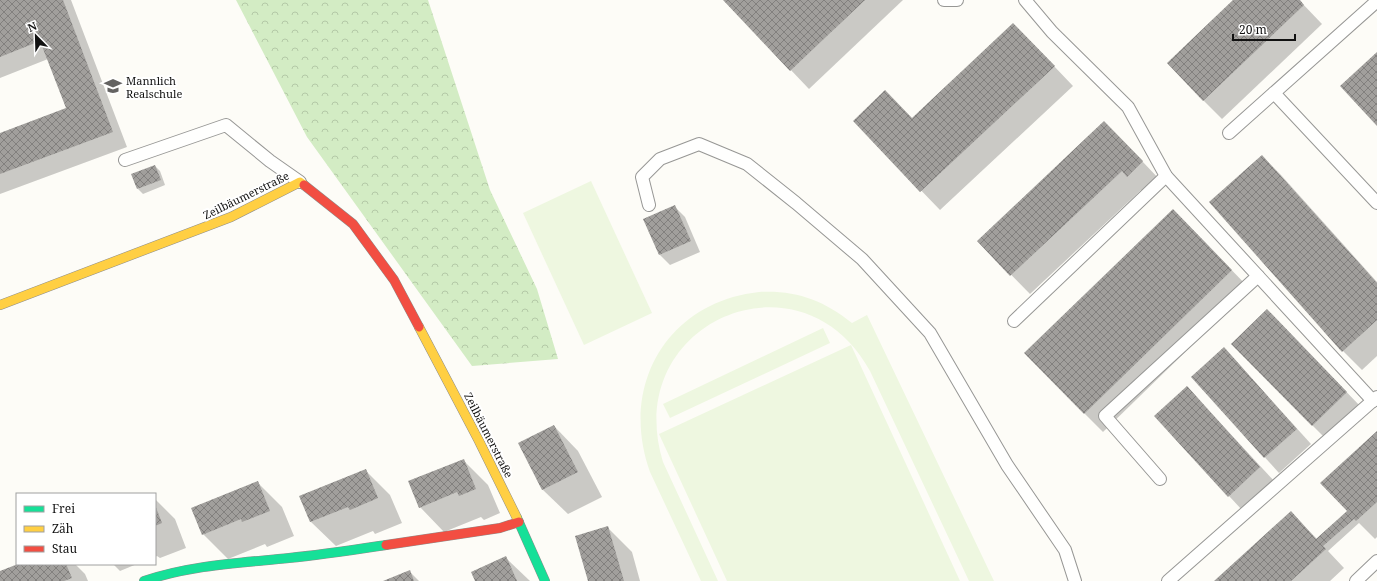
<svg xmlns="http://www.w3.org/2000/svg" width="1377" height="581" viewBox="0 0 1377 581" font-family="'Noto Serif',serif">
<defs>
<pattern id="forest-crowns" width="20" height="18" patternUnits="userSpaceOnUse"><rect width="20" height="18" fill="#d3ecc4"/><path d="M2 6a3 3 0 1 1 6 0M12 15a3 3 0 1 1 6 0" fill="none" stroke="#b4c9a7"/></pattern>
<pattern id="building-cross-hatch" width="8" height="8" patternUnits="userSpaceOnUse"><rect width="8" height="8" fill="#a19f9c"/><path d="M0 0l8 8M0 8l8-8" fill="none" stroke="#82807e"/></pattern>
</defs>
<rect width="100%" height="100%" fill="#fdfcf7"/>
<path fill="url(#forest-crowns)" d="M236 0H428L490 190 537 289 558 359 472 366 307 137Z"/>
<g fill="#eef7e0">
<path d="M591 181 652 313 584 345 523 213Z"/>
<path d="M759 292C796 290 823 300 852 323L867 315 994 581H969L870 371C801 245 620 322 663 462L718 581H701L650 472C619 386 667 302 759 292Z"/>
<path d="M823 328 830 343 670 418 663 404Z"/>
<path d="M851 345 960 581H727L659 434Z"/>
</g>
<g fill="#0003">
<path d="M0 0H71L127 147 0 194V134L67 109 48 59 0 78Z"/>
<path d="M724 0H903L809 89Z"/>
<path d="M1235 0H1299L1322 24 1222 119 1203 100Z"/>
<path d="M1032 43 1073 86 940 210 854 121 912 119Z"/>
<path d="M1123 141 1161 181 1146 195 1141 190 1030 294 978 241Z"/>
<path d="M1262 156 1281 175 1377 282V356L1362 370 1343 351Z"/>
<path d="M155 166 160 171 165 185 143 194 138 189Z"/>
<path d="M675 207 685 217 700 252 670 265 660 255 645 220Z"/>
<path d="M1192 229 1250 289 1103 432 1084 413Z"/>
<path d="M1282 325 1361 407 1327 440 1312 425Z"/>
<path d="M1224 348 1311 444 1279 473 1192 377Z"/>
<path d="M1187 387 1275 482 1243 511 1229 496Z"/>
<path d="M554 426 578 451 602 497 568 514 543 490 520 443Z"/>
<path d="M1377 432V537L1375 539 1359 523 1328 551 1344 568 1330 581H1216L1291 512 1317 539 1348 511Z"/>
<path d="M463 460 488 485 500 513 484 520 481 517 444 532 420 507Z"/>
<path d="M365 470 390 495 402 523 375 534 373 531 336 546 311 522 301 496Z"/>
<path d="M258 483 282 507 294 536 267 547 265 544 228 559 203 534Z"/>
<path d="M155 499 175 519 186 548 160 558 157 556 155 557Z"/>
<path d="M607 527 632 552 640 581H589Z"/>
<path d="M506 558 530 581H476Z"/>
<path d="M21 564H75L85 574 88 581H0V572Z"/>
<path d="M113 564H137L120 571Z"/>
<path d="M409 571 419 581H385Z"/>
</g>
<g fill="url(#building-cross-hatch)">
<path d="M0 0H63L113 132 0 174V133L66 108 40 41 0 57Z"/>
<path d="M723 0H865L790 71Z"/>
<path d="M1233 0H1300L1304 5 1203 101 1167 63Z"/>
<path d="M1013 23 1055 66 920 192 853 121 885 90 912 118Z"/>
<path d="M1377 52V126L1340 86Z"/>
<path d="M1104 121 1143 161 1127 177 1122 171 1010 276 977 241Z"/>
<path d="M1262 155 1377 283V320L1342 352 1209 202Z"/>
<path d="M155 165 161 180 137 189 131 174Z"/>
<path d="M675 205 691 241 659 255 643 219Z"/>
<path d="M1173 209 1232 270 1084 414 1024 353Z"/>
<path d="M1267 309 1347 392 1312 426 1231 344Z"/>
<path d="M1224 347 1297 429 1264 458 1191 377Z"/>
<path d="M1187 386 1260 467 1228 497 1154 416Z"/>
<path d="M554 425 578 472 542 490 518 443Z"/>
<path d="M1377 431V502L1356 521 1354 519 1323 546 1326 549 1291 581H1214L1291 511 1316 539 1347 511 1320 483Z"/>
<path d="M464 459 476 489 459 496 457 492 419 508 408 481Z"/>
<path d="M366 469 378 498 350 510 348 507 310 522 299 496Z"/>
<path d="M258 481 270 511 242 522 241 519 202 535 191 508Z"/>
<path d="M155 505 162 523 155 526Z"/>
<path d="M608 526 624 581H588L575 536Z"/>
<path d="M506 556 517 581H475L471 572Z"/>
<path d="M18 564H66L72 578 64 581H0V571Z"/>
<path d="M410 570 414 581H383Z"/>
</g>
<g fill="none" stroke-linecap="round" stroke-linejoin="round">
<g stroke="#979795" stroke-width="14">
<g id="lane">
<path d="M944 0H957"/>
<path d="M1025 0 1052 32 1128 107 1166 176 1373 401"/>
<path d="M1274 93 1377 203"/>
<path d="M1229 133 1377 1"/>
<path d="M125 160 226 125 270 161 300 182"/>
<path d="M649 205 642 177 660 159 699 144 747 164 796 203 862 259 930 333 1007 465 1065 550 1075 581"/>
<path d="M1014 321 1166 176"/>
<path d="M1160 479 1105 416 1258 276"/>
<path d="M1168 581 1377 397"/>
<path d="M1356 581 1377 561"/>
</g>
</g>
<g stroke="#8e8d8b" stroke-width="10">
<g id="fast">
<path d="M517 518 545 581"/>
<path d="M144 581C191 565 240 563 289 558 321 555 353 550 386 545"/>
</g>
</g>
<g stroke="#8e8d8b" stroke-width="10">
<g id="slow">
<path d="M0 305 231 217 300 182 304 185"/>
<path d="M419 327 479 441 517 518"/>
</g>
</g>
<g stroke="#8e8d8b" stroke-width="10">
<g id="jam">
<path d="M304 185 353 224 394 280 419 327"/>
<path d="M386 545 500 528 519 522"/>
</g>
</g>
<use href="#lane" stroke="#fffffe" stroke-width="12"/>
<use href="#fast" stroke="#16e098" stroke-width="9"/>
<use href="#slow" stroke="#ffcf43" stroke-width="9"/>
<use href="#jam" stroke="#f24e42" stroke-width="9"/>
</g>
<defs>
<g id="school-bare" transform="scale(1.38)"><path d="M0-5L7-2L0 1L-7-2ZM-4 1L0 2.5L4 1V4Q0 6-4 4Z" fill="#646362" stroke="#fff" stroke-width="2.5" paint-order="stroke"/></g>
</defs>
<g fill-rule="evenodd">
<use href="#school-bare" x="113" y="86"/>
</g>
<g text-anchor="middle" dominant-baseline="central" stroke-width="4" stroke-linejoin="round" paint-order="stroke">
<g font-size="11" fill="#111" stroke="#fff" text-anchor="start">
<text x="126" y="80">Mannlich<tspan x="126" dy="13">Realschule</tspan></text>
</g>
<g font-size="11" fill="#111" stroke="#fff">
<text transform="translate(246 195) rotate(-26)">Zeilbäumerstraße</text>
<text transform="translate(489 435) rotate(63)">Zeilbäumerstraße</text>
</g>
</g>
<rect x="16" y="493" width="140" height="72" fill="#ffffff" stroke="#a0a0a0"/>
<rect x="24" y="506" width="20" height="6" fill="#16e098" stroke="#a0a0a0"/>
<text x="52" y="513" font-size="12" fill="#111111">Frei</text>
<rect x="24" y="526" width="20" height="6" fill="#ffcf43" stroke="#a0a0a0"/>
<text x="52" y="533" font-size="12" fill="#111111">Zäh</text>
<rect x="24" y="546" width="20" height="6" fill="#f24e42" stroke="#a0a0a0"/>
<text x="52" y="553" font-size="12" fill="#111111">Stau</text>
<g transform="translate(36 36) rotate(337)" stroke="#ffffff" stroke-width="3" paint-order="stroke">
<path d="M0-3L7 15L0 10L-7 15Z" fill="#111111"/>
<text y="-6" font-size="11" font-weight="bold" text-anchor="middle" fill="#111111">N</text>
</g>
<path d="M1233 34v6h62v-6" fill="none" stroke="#111111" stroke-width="2"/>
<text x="1239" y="34" font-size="12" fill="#111111" stroke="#ffffff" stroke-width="3" paint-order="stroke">20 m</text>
</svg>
